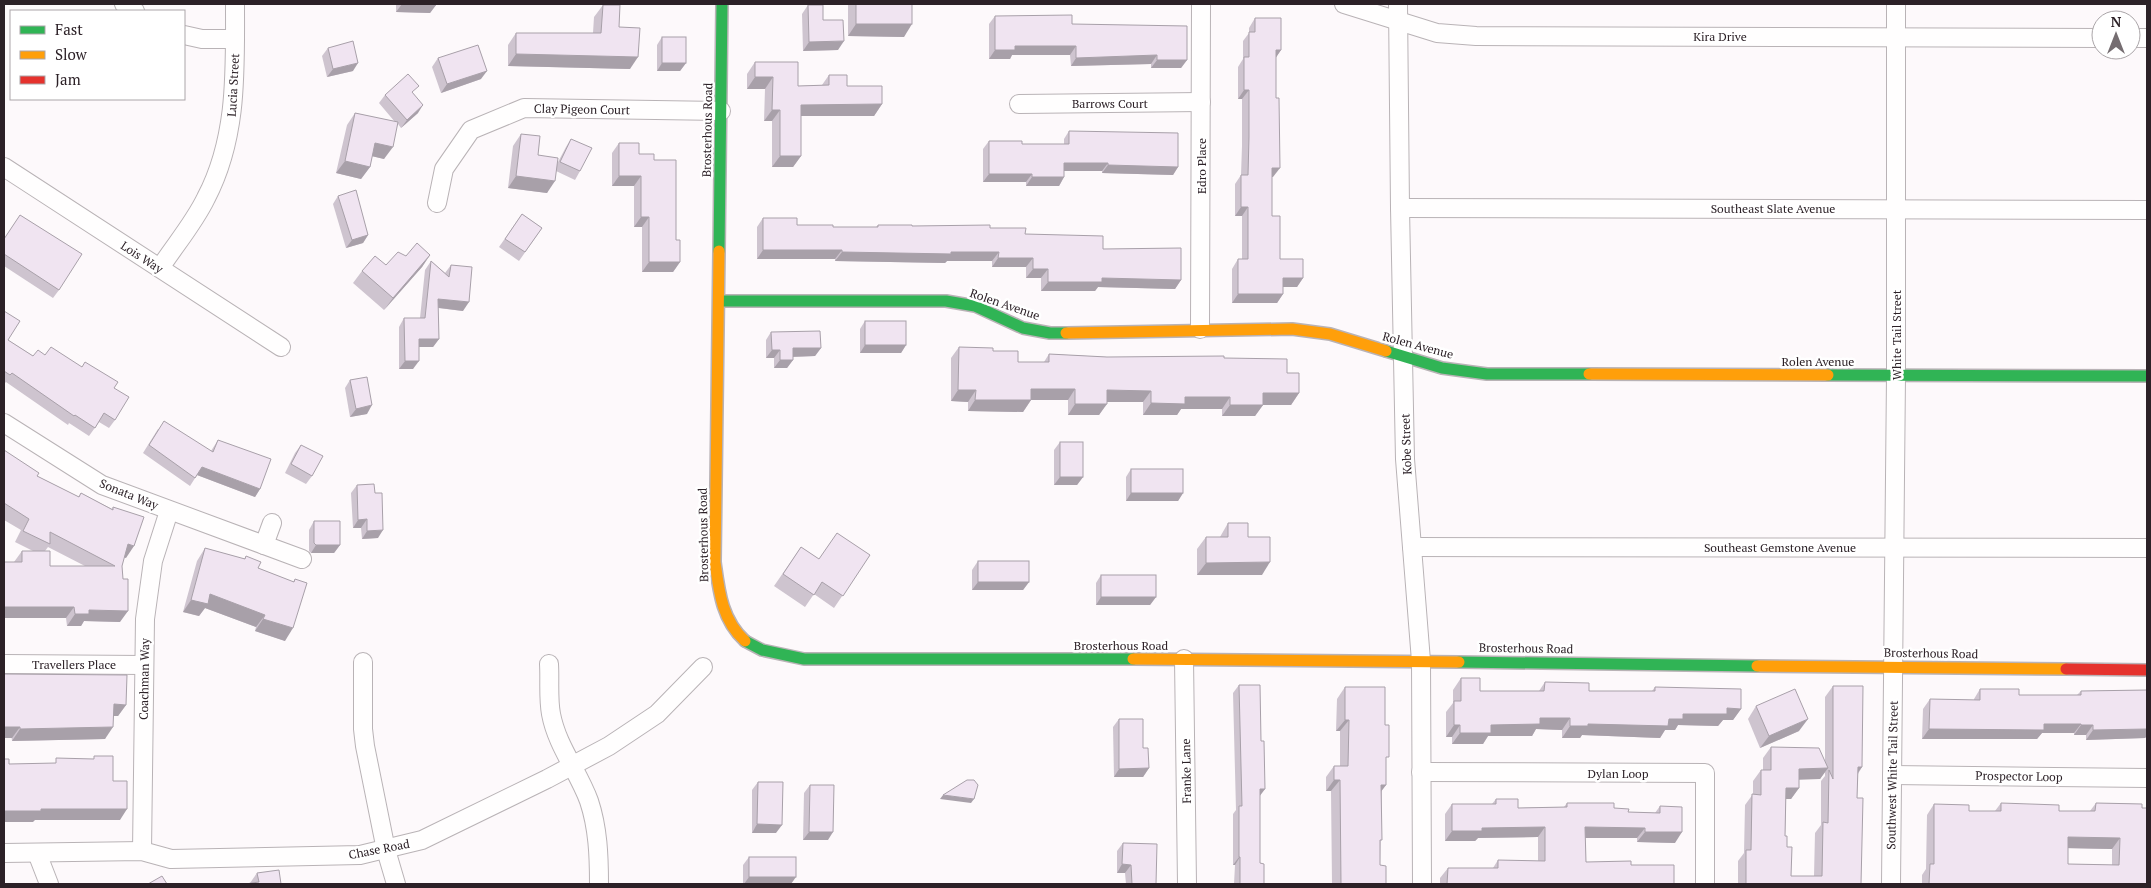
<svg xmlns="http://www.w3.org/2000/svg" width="2151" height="888" viewBox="0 0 2151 888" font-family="'PT Serif',serif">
<rect width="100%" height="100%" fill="#fdf9fb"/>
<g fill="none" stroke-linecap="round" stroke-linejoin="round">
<g stroke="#b9b3b6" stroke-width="20">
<g id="street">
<path d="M124 4 135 11"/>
<path d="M1344 4 1437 33 1476 36 2101 38"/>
<path d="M1398 4 1400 208 1405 459 1421 661 1422 884"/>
<path d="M184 35 202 39H235"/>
<path d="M2131 38H2147"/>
<path d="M1019 104 1201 102"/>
<path d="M4 167 281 347"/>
<path d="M437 203 444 169 471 130 524 108 721 111"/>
<path d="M1400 208 2147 210"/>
<path d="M160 268C175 245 194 223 206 198 238 137 235 70 235 4"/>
<path d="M1200 329 1201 4"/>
<path d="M4 423 102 485 302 559"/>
<path d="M264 545 272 523"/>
<path d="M1412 547 2147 548"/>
<path d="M1184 659 1187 884"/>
<path d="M363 662V729L365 746 386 850 396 884"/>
<path d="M4 664 144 665"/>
<path d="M549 664C550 680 548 698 551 714 557 746 578 771 589 801 598 828 599 856 599 884"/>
<path d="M1421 772 1705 773V884"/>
<path d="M1892 775 2147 778"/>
<path d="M142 851 145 619 153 561 169 511"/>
<path d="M4 853 142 851 171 859 360 855 422 840 547 779 609 746 657 714 703 667"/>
<path d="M37 853 49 884"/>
<path d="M1891 884 1896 376V4"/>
</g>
</g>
<g stroke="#b9b3b6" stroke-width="14">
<g id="fast">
<path d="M719 251 722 4"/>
<path d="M719 301H946L975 306 1023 328 1050 333H1066"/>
<path d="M1386 351 1442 368 1487 374H1589"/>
<path d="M1828 375 2147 376"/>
<path d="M745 641 762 650 804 659H1133"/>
<path d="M1459 662 1757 666"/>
</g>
</g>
<g stroke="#b9b3b6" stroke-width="14">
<g id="slow">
<path d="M719 251 715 562C719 592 722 620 745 641"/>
<path d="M1066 333 1292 329 1330 334 1386 351"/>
<path d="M1589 374 1828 375"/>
<path d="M1133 659 1459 662"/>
<path d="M1757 666 2066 669"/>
</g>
</g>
<g stroke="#b9b3b6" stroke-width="14">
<path id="jam" d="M2066 669 2147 670"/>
</g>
<use href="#street" stroke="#fffefe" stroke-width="18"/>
<use href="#fast" stroke="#30b455" stroke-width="11"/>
<use href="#slow" stroke="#ff9f0a" stroke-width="11"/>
<use href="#jam" stroke="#e5322d" stroke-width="11"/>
</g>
<g fill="#cec4cf" fill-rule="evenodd">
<path d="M396 4H436V5L430 13 396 12Z"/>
<path d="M848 4H912L904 37 848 36Z"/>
<path d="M603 5 630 69 508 66V45L516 33H593L594 17Z"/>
<path d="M808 5 823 20 838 50 803 51 802 14Z"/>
<path d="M995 16 1072 24 1187 60 1181 68H1151V64L1071 66 1070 55H1012L1010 59H989V24Z"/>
<path d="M1255 18 1281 50 1276 57 1273 177H1272V216L1280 259 1303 278 1297 287H1283V294L1277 303H1232V269L1238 259H1242V216H1235V184L1241 175 1242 146V99H1238V67L1243 59V41L1249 33V28Z"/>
<path d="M662 37 686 63 680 71H657V45Z"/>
<path d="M328 48 353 71 327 77 322 56Z"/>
<path d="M438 58 481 79 441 93 432 67Z"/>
<path d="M755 62 798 86 822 85 829 75 847 86 882 104 874 116H801V156L793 167H772V121H764L765 89H747V74Z"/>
<path d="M414 94 418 113 401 128 398 124 384 159 372 156 370 167 361 179 336 173 347 125 355 113 395 122 379 103 385 95Z"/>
<path d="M1069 131 1178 167 1173 175 1102 173V171H1064V177L1059 186H1026V182H983V149L989 141 1022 144H1064V139Z"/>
<path d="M521 134 538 155 557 164 566 147 571 139 580 171 575 180 556 171 547 193 508 188 513 146Z"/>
<path d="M619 143 639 154 654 160 676 240 680 262 673 272H642V227H634V186H612V153Z"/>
<path d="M338 196 368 235 363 243 346 248 333 204Z"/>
<path d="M522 214 542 228 519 261 499 247Z"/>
<path d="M763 218 797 225 833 227H876L878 225 912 226 990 228 1025 234 1103 249 1181 280 1175 289 1098 287 1095 291H1041V278H1026V267H992V261H947L945 263 835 261V259H757V227Z"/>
<path d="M4 239 59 290 53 298 4 266Z"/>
<path d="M430 255 422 267 384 310 353 283 362 271 386 265 406 256Z"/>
<path d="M431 261 445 273 451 265 463 311 438 308 439 339 433 347H419L413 369H399V327L404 318H420L425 270Z"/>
<path d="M4 311 8 340 33 356 45 355 114 388 115 420 109 428 99 422 89 436 69 423 68 425 6 382 5 383H4Z"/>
<path d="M865 321 906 345 901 353H860V329Z"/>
<path d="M771 332 821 348 815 356 793 357V360L787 368H774V358H766V340Z"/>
<path d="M959 347 993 351 1018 362H1044L1049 354 1107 357 1224 358 1287 373 1299 393 1291 405H1263L1255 416H1222V409H1181L1177 415H1143V402H1107L1099 415H1068V400H1031L1023 412 968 411V402L951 401V358Z"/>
<path d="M350 380 367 414 350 417 345 388Z"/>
<path d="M158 429 211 451 218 440 260 489 255 497 197 475 190 486 143 453Z"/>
<path d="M1060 442 1083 477 1077 485H1054V450Z"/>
<path d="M301 445 312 476 306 484 285 473 295 453Z"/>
<path d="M4 450 37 476 78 497 81 493 112 509 113 507 126 558 124 557 122 566 120 622 84 621 81 626H67L66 618H4L14 562 22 551H33L15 542 21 530 4 520ZM48 547 85 566H50L45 551Z"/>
<path d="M1131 469 1183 493 1178 501H1126V477Z"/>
<path d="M357 485 378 538 362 539 361 528H353L351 493Z"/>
<path d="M314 521 340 545 334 553H311L309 551V530Z"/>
<path d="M1228 523 1248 537 1262 575H1197V549L1206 537H1220Z"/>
<path d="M801 547 818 559 870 555 834 608 814 594 805 607 774 586Z"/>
<path d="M205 548 244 559 246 556 258 568 293 582 295 579 285 641 255 631 256 627 205 608 199 616 183 612 197 561Z"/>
<path d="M978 561 1029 582 1023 590H972V570Z"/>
<path d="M1101 575 1156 597 1150 605H1096V583Z"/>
<path d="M4 674 126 705 118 716H113L105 739 12 741Z"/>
<path d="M1461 678 1480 691H1539L1545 682 1589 691H1652L1655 687 1741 709 1733 720H1723L1718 726 1678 725 1675 730H1665L1660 738 1582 735 1580 738H1562V730L1536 729 1532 736H1488L1483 744H1452V737H1446V712L1453 703V690Z"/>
<path d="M1239 685 1261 741 1265 789 1260 795V863L1264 884H1234L1235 865H1233V814L1236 810 1233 693Z"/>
<path d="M1833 686 1862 767 1858 774 1857 798 1861 884H1738V861L1744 853 1745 805 1753 794V781L1761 770H1763V758L1771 747 1825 762V697ZM1825 772V776L1821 781V825L1815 833 1814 876H1791L1785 836 1786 799H1791L1799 788V779H1820Z"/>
<path d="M1345 687 1385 725 1386 785 1382 790 1380 865 1386 884H1332L1331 791H1326V777L1334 766H1340V731H1336L1337 699Z"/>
<path d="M1980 689 2019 695H2077L2081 691 2147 690V736L2145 738 2086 740V735H2074V733H2042L2037 739H1922L1923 709 1930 699 1974 700V699Z"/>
<path d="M1756 706 1799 731 1760 748 1748 719Z"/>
<path d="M1119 719 1143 748 1149 768 1143 777H1114L1113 727Z"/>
<path d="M758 782 776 833H752V790Z"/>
<path d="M810 785 828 840H803L804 793Z"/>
<path d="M1496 799 1518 808 1564 807 1567 803 1614 808 1628 812 1655 813 1660 806 1675 843 1637 842V838H1585L1586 862 1631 865 1674 884H1440V878L1448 868H1493L1498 860 1538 861V837L1478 838 1475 841H1445V814L1452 804H1492Z"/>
<path d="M2001 803 2059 811H2090L2096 803 2142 804 2147 884H1922V875L1926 869 1927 815 1934 804 1969 811H1995ZM2068 848 2112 849V865L2068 864Z"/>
<path d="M1123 843 1156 884H1126L1125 873H1117V851Z"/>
<path d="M749 857 791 884H743V865Z"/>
<path d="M257 873 281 884 250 883Z"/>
</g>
<g fill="#a8a0a9">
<path d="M402 4 436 5 430 13 396 12Z"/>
<path d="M856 24H912L904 37 848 36Z"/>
<path d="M844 41 838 50 803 51 809 42Z"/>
<path d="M1015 46H1076L1070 55H1012L1010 59H989L995 50Z"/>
<path d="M1276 50H1281L1275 59Z"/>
<path d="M516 54 638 57 630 69 508 66Z"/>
<path d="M1157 55 1151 64 1071 66 1076 58Z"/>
<path d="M1157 60H1187L1181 68H1151Z"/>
<path d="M358 63 353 71 327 77 333 69Z"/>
<path d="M662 63H686L680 71H657Z"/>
<path d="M487 71 481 79 441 93 447 84Z"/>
<path d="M755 77H773L765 89H747Z"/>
<path d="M1244 90H1249L1242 99H1238Z"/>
<path d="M882 104 874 116H793L801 105Z"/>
<path d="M423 105 418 113 401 128 407 120Z"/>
<path d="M772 110H780L772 121H764Z"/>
<path d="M375 143 393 147 384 159 367 155Z"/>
<path d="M780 156H801L793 167H772Z"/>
<path d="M345 161 370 167 361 179 336 173Z"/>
<path d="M1064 163H1108L1102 171H1059Z"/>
<path d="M1108 165 1178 167 1173 175 1102 173Z"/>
<path d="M1272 168H1280L1273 177H1266Z"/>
<path d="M989 174H1032L1026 182H983Z"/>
<path d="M516 176 555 181 547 193 508 188Z"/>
<path d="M619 176H641L634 186H612Z"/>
<path d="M1032 177H1064L1059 186H1026Z"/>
<path d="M1241 207H1248L1242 216H1235Z"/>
<path d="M641 217H649L642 227H634Z"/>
<path d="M368 235 363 243 346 248 352 240Z"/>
<path d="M763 250H842L835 259H757Z"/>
<path d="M842 252H999L992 261H947L945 263 835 261Z"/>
<path d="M430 255 422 267 384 310 393 298Z"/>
<path d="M998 258H1033L1026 267H992Z"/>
<path d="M649 262H680L673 272H642Z"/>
<path d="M1033 269H1048L1041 278H1026Z"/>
<path d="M1102 278 1181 280 1175 289 1098 287 1095 291H1041L1048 282Z"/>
<path d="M1283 278H1303L1297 287H1277Z"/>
<path d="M1238 294H1283L1277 303H1232Z"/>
<path d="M438 299 469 302 463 311 432 307Z"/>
<path d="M419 339H439L433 347H413Z"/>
<path d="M865 345H906L901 353H860Z"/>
<path d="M793 348H821L815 356 787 357Z"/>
<path d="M772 350H780L774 358H766Z"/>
<path d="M780 360H793L787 368H774Z"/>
<path d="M405 361H419L413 369H399Z"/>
<path d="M1031 389H1075L1068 400H1023Z"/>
<path d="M958 390H976L968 402 951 401Z"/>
<path d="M1107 390 1151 391 1143 402H1099Z"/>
<path d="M1263 393H1299L1291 405H1255Z"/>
<path d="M1185 397H1230L1222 409H1181L1177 415H1143L1151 403Z"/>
<path d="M975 400H1031L1023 412 968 411Z"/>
<path d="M1075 404H1107L1099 415H1068Z"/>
<path d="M372 405 367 414 350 417 356 409Z"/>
<path d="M1230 405H1263L1255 416H1222Z"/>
<path d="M202 467 260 489 255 497 197 475Z"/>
<path d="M1060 477H1083L1077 485H1054Z"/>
<path d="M1131 493H1183L1178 501H1126Z"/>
<path d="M367 519 361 528H353L358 520Z"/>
<path d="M383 530 378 538 362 539 367 531Z"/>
<path d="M128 544 134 546 126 558 120 556Z"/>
<path d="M316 545H340L334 553H311Z"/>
<path d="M1270 562 1262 575H1197L1206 563Z"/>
<path d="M978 582H1029L1023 590H972Z"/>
<path d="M210 594 265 615 256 627 205 608 199 616 183 612 191 600Z"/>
<path d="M1101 597H1156L1150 605H1096Z"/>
<path d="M4 607H74L66 618H4Z"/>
<path d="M89 610 128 611 120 622 84 621 81 626H67L75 614Z"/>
<path d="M263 619 293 628 285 641 255 631Z"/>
<path d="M114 704 126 705 118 716H105Z"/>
<path d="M1727 708 1741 709 1733 720H1723L1718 726 1678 725 1675 730H1665L1660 738 1582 735 1580 738H1562L1570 726 1588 724 1669 719 1683 714Z"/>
<path d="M1540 718H1570L1562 730 1536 729 1532 736H1488L1483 744H1452L1460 733 1491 725Z"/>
<path d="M1808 719 1799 731 1760 748 1769 736Z"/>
<path d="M1345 720H1349L1340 731H1336Z"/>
<path d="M2044 724H2081L2074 733H2042L2037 739H1922L1929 729Z"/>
<path d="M1454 725H1460L1452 737H1446Z"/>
<path d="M2081 725H2093L2086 735H2074Z"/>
<path d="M4 727H20L12 738H4Z"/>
<path d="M113 727 105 739 12 741 20 729Z"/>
<path d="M2147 729V736L2145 738 2086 740 2093 730Z"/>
<path d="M1858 767H1862L1854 778Z"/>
<path d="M1149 768 1143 777H1114L1119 769Z"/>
<path d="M1828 768 1820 779 1792 780 1799 769Z"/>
<path d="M1334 780H1340L1331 791H1326Z"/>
<path d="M1381 785H1386L1377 797Z"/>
<path d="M1786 788H1799L1791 799H1778Z"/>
<path d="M1260 789H1265L1259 797Z"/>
<path d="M943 795 974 799 971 803 940 799Z"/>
<path d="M41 809H127L120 820H35L33 822H4V811Z"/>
<path d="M757 824 782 825 776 833H752Z"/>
<path d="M1545 827 1538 837 1478 838 1475 841H1445L1452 831 1482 828Z"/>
<path d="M1585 827 1645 828 1637 838H1578Z"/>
<path d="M809 832H833L828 840H803Z"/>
<path d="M1645 832H1682L1675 843 1637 842Z"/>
<path d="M2068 837 2120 838 2112 849 2061 848Z"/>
<path d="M1239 857H1240L1235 865H1233Z"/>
<path d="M1122 864 1131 865 1125 873H1117Z"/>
<path d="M749 877H796L791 884H744Z"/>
</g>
<g fill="#f0e4f1" stroke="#a8a0a9" fill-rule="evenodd">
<path d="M402 4H436V5Z"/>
<rect x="856" y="4" width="56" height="20"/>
<path d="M603 5H620L619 27 640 28 638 57 516 54V33H601Z"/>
<path d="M808 5H823V20H843L844 41 809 42Z"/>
<path d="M1072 15V24L1187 26V60H1157V55L1076 58V46H1015V50H995V16Z"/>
<path d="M1255 18H1281V50H1276V98H1279L1280 168H1272V216H1280V259H1303V278H1283V294H1238V259H1248V207H1241V175H1248L1249 137V90H1244V57H1249V32H1255Z"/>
<rect x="662" y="37" width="24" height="26"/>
<path d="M353 41 358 63 333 69 328 48Z"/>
<path d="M478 45 487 71 447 84 438 58Z"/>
<path d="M755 62H798V86L829 85V75H847V86H882V104L801 105V156H780V110H772L773 77H755Z"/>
<path d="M408 74 419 86 412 92 423 105 407 120 385 95Z"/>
<path d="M355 113 398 122 393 147 375 143 370 167 345 161Z"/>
<path d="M1069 131 1178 133V167L1108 165V163H1064V177H1032V174H989V141H1022V144H1069Z"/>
<path d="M521 134 540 136 538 155 558 158 555 181 516 176Z"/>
<path d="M571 139 592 148 580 171 560 162Z"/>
<path d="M619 143H639V154H654V160H676V240H680V262H649V217H641V176H619Z"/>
<path d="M356 190 368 235 352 240 338 196Z"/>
<path d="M522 214 542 228 525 252 505 239Z"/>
<path d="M20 215 82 254 59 290 4 254V239Z"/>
<path d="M763 218H797V225H833V227H878V225H912V226L990 225V228H1026L1025 234 1103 236V249L1181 248V280L1102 278V282H1048V269H1033V258H998L999 252H951V254L842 252V250H763Z"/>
<path d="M417 243 430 255 393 298 362 271 375 256 386 265 398 252 406 256Z"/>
<path d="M431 261 449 277 451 265 472 267 469 302 438 299 439 339H419V361H405L404 318H425Z"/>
<path d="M4 311 20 321 8 340 33 356 38 350 45 355 51 347 82 367 85 362 118 382 114 388 129 397 115 420 104 413 95 428 75 415 74 416 12 373 10 375 4 371Z"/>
<rect x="865" y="321" width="41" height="24"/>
<path d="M820 331 821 348H793V360H780V350H772L771 332Z"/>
<path d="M959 347 993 348V351H1018V362H1049V354L1107 357 1224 356V358L1287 359V373H1299V393H1263V405H1230V397H1185V404L1151 403V391L1107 390V404H1075V389H1031V400H975L976 390H958Z"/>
<path d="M367 377 372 405 356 409 350 380Z"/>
<path d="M164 421 213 452 218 440 271 459 260 489 202 467 195 478 149 445Z"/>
<rect x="1060" y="442" width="23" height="35"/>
<path d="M301 445 323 456 312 476 291 464Z"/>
<path d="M4 450 39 473 37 476 79 497 81 493 113 510V507L144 517 134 546 128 544 122 566 123 579H128V611L89 610V614H75L74 607H4V562H22V551H50V566H115L50 532V544L23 531 29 519 4 503Z"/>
<rect x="1131" y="469" width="52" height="24"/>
<path d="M374 484 375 493H382L383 530 367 531V519L358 520 357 485Z"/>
<path d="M314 521H340V545H316L314 543Z"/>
<path d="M1228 523H1248V537H1270V562L1206 563V537H1228Z"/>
<path d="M837 533 870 555 843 596 822 582 814 595 783 574 801 547 819 559Z"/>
<path d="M205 548 245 559 246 556 261 562 258 568 294 582 295 579 307 583 293 628 263 619 265 615 210 594 208 604 191 600Z"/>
<rect x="978" y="561" width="51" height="21"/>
<rect x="1101" y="575" width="55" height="22"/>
<path d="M4 674 127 675 126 705 114 704 113 727 20 729V727H4Z"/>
<path d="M1461 678H1480V691H1544L1545 682 1589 683V691H1655V687L1741 689V709L1727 708V714H1683V719H1669L1668 726 1588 724V726H1570V718H1540V724L1491 725V733H1460V725H1454V701H1461Z"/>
<path d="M1239 685H1260L1261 741H1264L1265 789H1260V863L1264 864V884H1240V857H1239V806H1242Z"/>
<path d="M1833 686H1863L1862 767H1858L1857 798H1863L1861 884H1746V850H1751L1752 794 1761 795V770H1771V747L1819 748 1828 768 1799 769V788H1786L1785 836H1787V847H1792L1791 876H1822L1823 822 1828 823 1829 770 1833 779Z"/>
<path d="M1345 687H1385V725H1389V757H1386V785H1381L1382 840H1380V865L1386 866V884H1341L1340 780H1334V766H1348L1349 720H1345Z"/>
<path d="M1795 689 1808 719 1769 736 1756 706Z"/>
<path d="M1980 689H2019V695H2081V691L2147 690V729L2093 730V725H2081V724H2044V730L1929 729 1930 699 1980 700Z"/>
<path d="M1119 719H1143V748H1148L1149 768 1119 769Z"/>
<path d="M94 756H113V781H127V809H41V811H4V759H9V764L56 763V758L94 759Z"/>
<path d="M967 780H974L978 785 974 799 943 795Z"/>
<path d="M758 782H783L782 825 757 824Z"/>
<path d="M810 785H834L833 832H809Z"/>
<path d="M1496 799H1518V808L1567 807V803H1614V808L1629 809 1628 812 1660 813V806L1682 807V832H1645V828L1585 827 1586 862 1631 861V865H1674V884H1447L1448 868H1498V860L1545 861V827L1482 828V831H1452V804H1496Z"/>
<path d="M2001 803 2059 805V811H2095L2096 803 2142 804V808H2147V884H1929L1930 864H1934V804L1969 805V811H2001ZM2068 837 2120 838 2119 865 2068 864Z"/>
<path d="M1123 843 1157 844 1156 884H1132L1131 865 1122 864Z"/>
<rect x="749" y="857" width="47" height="20"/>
<path d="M279 870 281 884H245L259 882 257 873Z"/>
<path d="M162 876 167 884H148Z"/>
</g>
<g text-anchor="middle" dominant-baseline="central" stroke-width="5" stroke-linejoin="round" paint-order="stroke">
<g font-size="12" fill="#2c2127" stroke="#fff">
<text x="1720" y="36">Kira Drive</text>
<text transform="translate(233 85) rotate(-87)">Lucia Street</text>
<text x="1110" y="103">Barrows Court</text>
<text transform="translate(582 109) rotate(1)">Clay Pigeon Court</text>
<text transform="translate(707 130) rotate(-89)">Brosterhous Road</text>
<text transform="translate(1201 166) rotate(-90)">Edro Place</text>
<text x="1773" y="208">Southeast Slate Avenue</text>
<text transform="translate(142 257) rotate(33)">Lois Way</text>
<text transform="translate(1005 304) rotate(19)">Rolen Avenue</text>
<text transform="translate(1896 335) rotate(-90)">White Tail Street</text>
<text transform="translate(1418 345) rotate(15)">Rolen Avenue</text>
<text x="1818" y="361">Rolen Avenue</text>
<text transform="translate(1406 444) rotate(-92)">Kobe Street</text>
<text transform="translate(129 494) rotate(22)">Sonata Way</text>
<text transform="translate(703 535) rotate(-91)">Brosterhous Road</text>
<text x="1780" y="547">Southeast Gemstone Avenue</text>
<text x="1121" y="645">Brosterhous Road</text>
<text transform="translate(1526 648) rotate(1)">Brosterhous Road</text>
<text transform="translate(1931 653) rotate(1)">Brosterhous Road</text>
<text x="74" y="664">Travellers Place</text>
<text transform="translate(144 679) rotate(-89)">Coachman Way</text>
<text transform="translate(1186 771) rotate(-91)">Franke Lane</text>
<text x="1618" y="773">Dylan Loop</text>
<text transform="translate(1892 775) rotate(-89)">Southwest White Tail Street</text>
<text transform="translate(2019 776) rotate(1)">Prospector Loop</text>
<text transform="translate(379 849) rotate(-11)">Chase Road</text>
</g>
</g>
<rect width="2151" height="888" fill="none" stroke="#2c2127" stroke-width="10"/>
<rect x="10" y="10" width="175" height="90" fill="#ffffff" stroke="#aba6a9"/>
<rect x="20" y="26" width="25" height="8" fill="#30b455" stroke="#aba6a9"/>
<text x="55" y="35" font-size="15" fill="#2c2127">Fast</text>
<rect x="20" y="51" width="25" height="8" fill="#ff9f0a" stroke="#aba6a9"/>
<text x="55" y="60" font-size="15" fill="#2c2127">Slow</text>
<rect x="20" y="76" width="25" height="8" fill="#e5322d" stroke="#aba6a9"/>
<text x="55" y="85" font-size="15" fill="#2c2127">Jam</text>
<g transform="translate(2116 35)"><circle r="24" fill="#ffffff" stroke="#aba6a9"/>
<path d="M0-4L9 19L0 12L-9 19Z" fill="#756d71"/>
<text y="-8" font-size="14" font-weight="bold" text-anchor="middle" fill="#2c2127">N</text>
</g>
</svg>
